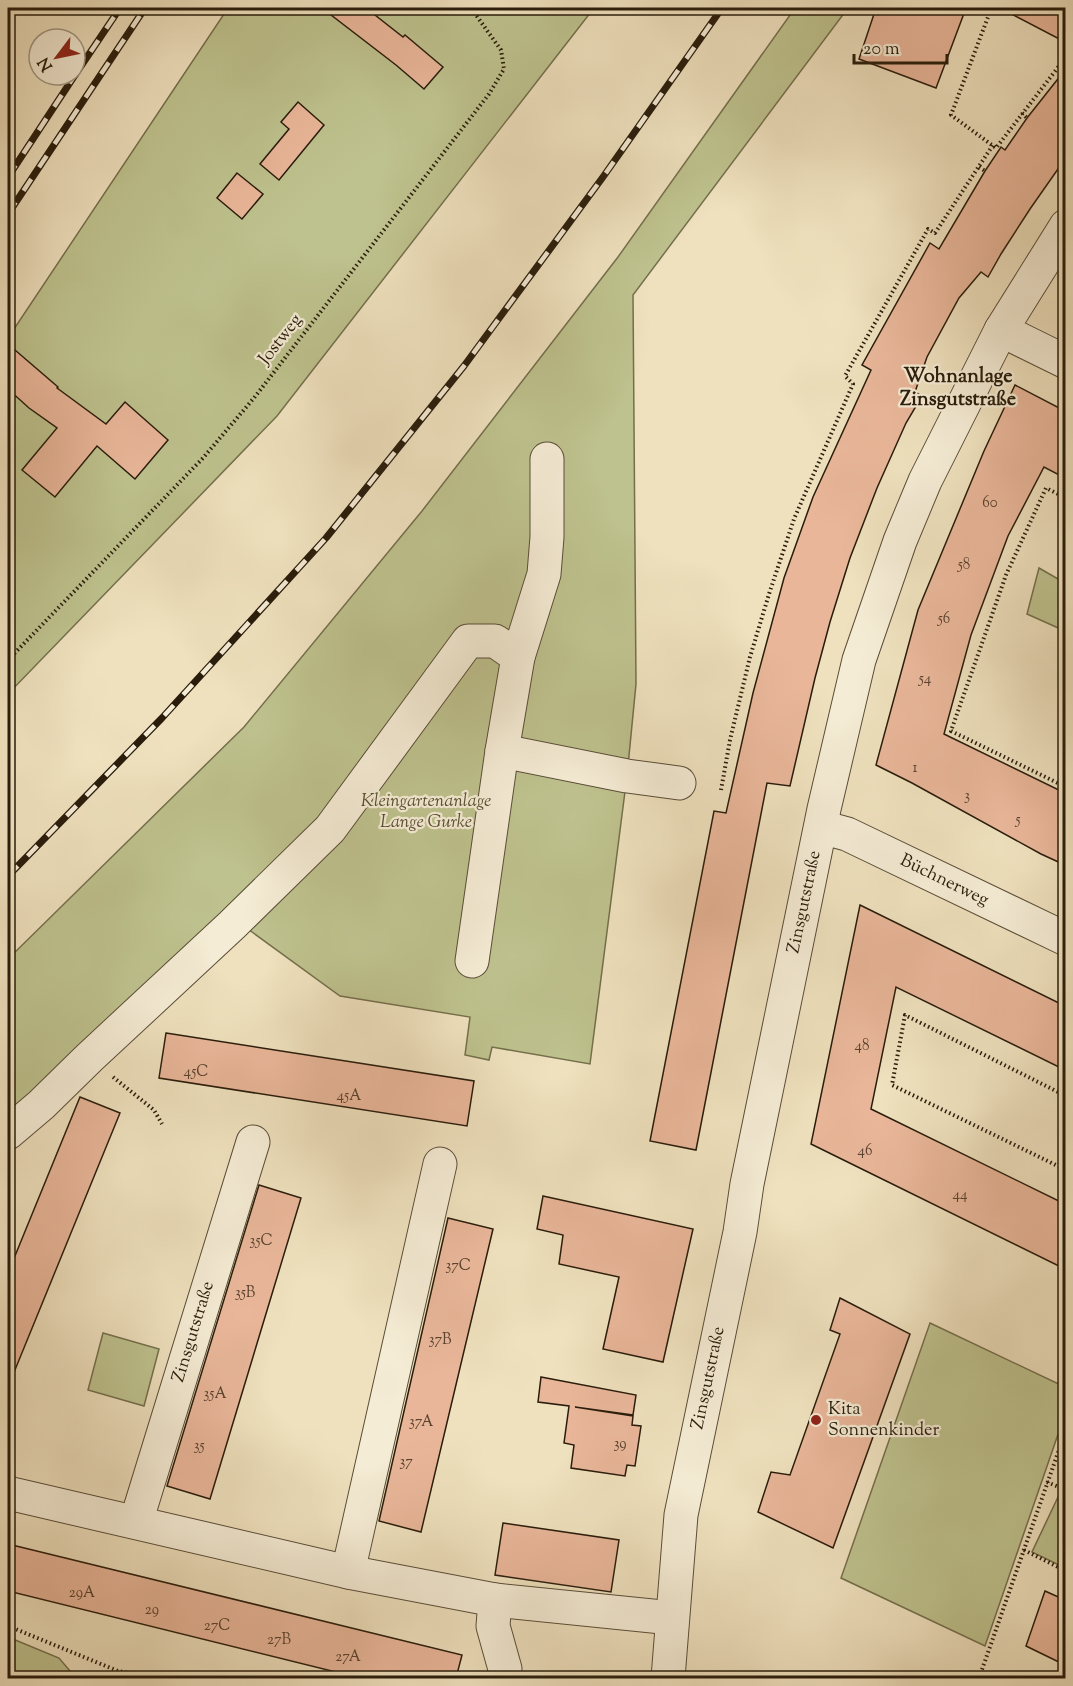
<svg xmlns="http://www.w3.org/2000/svg" width="1073" height="1686" viewBox="0 0 1073 1686" font-family="'Sorts Mill Goudy',serif">
<rect width="100%" height="100%" fill="#efe1be"/>
<filter id="stains"><feTurbulence type="fractalNoise" baseFrequency=".00333" numOctaves="4"/><feColorMatrix values="0 0 0 0 .2 0 0 0 0 .09 0 0 0 0 .02 0 0 0 .5 -.17"/></filter>
<radialGradient id="worn" r=".72"><stop offset=".6" stop-color="#630" stop-opacity="0"/><stop offset="1" stop-color="#630" stop-opacity=".3"/></radialGradient>
<g fill="#bec28e" stroke="#746f4c" stroke-width="1.5">
<path d="M228 8H594L277 416 8 694V338Z"/>
<path d="M795 8H848L633 295 636 684 627 776 590 1064 492 1047 489 1060 465 1055 470 1017 340 996 241 924 8 1135V959L244 727 422 511 618 257Z"/>
<path d="M1039 568 1065 583V631L1027 614Z"/>
<path d="M930 1323 1065 1387V1414L985 1646 841 1578Z"/>
<path d="M103 1333 159 1349 144 1406 88 1390Z"/>
<path d="M1058 1497 1065 1501V1568L1032 1552Z"/>
<path d="M8 1637 59 1658 76 1678H8Z"/>
</g>
<g fill="#e9b699" stroke="#291c0b" stroke-width="1.5">
<path d="M322 8H366L403 37 405 35 443 67 424 89 396 65Z"/>
<path d="M876 8H966L936 88 859 59Z"/>
<path d="M1000 8H1065V42Z"/>
<path d="M1065 70V159L1030 209 1001 254 988 277 981 272 959 298 927 357 915 392 922 396 906 423 877 488 850 558 830 622 815 678 790 786 767 783 696 1150 650 1141 714 811 726 813 753 693 784 578 813 497 871 370 862 365 930 243 939 249 985 171 1001 147 1005 150 1027 118Z"/>
<path d="M298 102 324 125 279 180 260 164 289 129 281 122Z"/>
<path d="M237 173 263 194 242 219 217 198Z"/>
<path d="M8 344 58 387 57 388 106 424 125 402 168 440 135 479 97 446 55 497 22 470 57 428 29 408 8 389Z"/>
<path d="M1015 385 1065 411V478L1044 467 1008 536 971 635 944 734 1065 793V865L1041 854 912 783 876 765 918 610 984 451Z"/>
<path d="M860 905 1065 1006V1070L896 987 871 1109 1065 1204V1269L811 1144Z"/>
<path d="M166 1033 474 1081 467 1126 159 1078Z"/>
<path d="M80 1097 120 1113 8 1387V1273Z"/>
<path d="M259 1185 301 1198 210 1499 167 1486Z"/>
<path d="M543 1196 693 1229 663 1362 603 1349 619 1277 559 1264 563 1235 537 1229Z"/>
<path d="M448 1218 493 1229 421 1532 379 1521Z"/>
<path d="M840 1298 910 1334 833 1548 758 1512 771 1472 790 1475 840 1334 830 1330Z"/>
<path d="M541 1377 636 1395 633 1415 575 1407 633 1416 632 1425 641 1426 635 1466 627 1465 625 1476 571 1468 574 1445 564 1443 569 1406 538 1402Z"/>
<path d="M503 1523 619 1540 611 1592 495 1575Z"/>
<path d="M8 1544 462 1655 456 1678H360L8 1591Z"/>
<path d="M1045 1591 1065 1600V1665L1026 1646Z"/>
</g>
<g fill="none" stroke-linecap="round" stroke-linejoin="round">
<g stroke="#5a4d38" stroke-width="35">
<g id="minor">
<path d="M1001 330 1066 362"/>
<path d="M502 751 627 776 679 783"/>
<path d="M821 827 847 834 1066 939"/>
<path d="M472 961 502 751 518 657 544 574 547 537V459"/>
<path d="M8 1133 41 1105 89 1058 232 925 330 829 468 641H495L518 657"/>
<path d="M8 1493 348 1572 495 1600 672 1618"/>
<path d="M136 1522 253 1142"/>
<path d="M348 1572 440 1164"/>
<path d="M495 1600 493 1626 505 1669 504 1678"/>
<path d="M668 1678 681 1515 740 1232 747 1184 824 809 859 660 900 541 925 481 1001 330 1066 226"/>
</g>
</g>
<g stroke="#291c0b" stroke-width="4" stroke-dasharray="1.5 3" stroke-linecap="butt">
<path d="M991 9 951 115 996 148 1066 57"/>
<path d="M1022 113 1027 118"/>
<path d="M979 167 985 171"/>
<path d="M1066 498 1046 488 1006 575 951 731 1066 787"/>
<path d="M8 660 203 458 254 398 489 94 504 69 501 50 471 8"/>
<path d="M721 790 730 740 750 657 769 594 794 519 853 384 845 376 928 229 935 233 993 145"/>
<path d="M113 1077 154 1110 162 1124"/>
<path d="M1066 1096 905 1015 892 1085 1066 1170"/>
<path d="M1047 1482 1066 1490"/>
<path d="M1024 1550 1066 1571"/>
<path d="M8 1626 118 1671 159 1678"/>
<path d="M979 1678 1066 1430"/>
</g>
<use href="#minor" stroke="#f5ecd5" stroke-width="33"/>
<g stroke="#291c0b" stroke-width="7">
<g id="rail">
<path d="M75 75 120 8"/>
<path d="M8 177 75 75"/>
<path d="M8 214 145 8"/>
<path d="M8 876 162 718 326 538 464 366 603 177 722 8"/>
</g>
</g>
<use href="#rail" stroke="#f5ecd5" stroke-width="4.5" stroke-dasharray="14" stroke-linecap="butt"/>
</g>
<circle fill="#8f2418" stroke="#f5ecd5" stroke-width="2" cx="816" cy="1420" r="6"/>
<g text-anchor="middle" dominant-baseline="central" stroke-width="4.5" stroke-linejoin="round" paint-order="stroke">
<g font-size="15" fill="#59422e">
<text x="990" y="503">60</text>
<text x="964" y="565">58</text>
<text x="944" y="619">56</text>
<text x="925" y="679">54</text>
<text x="915" y="768">1</text>
<text x="967" y="796">3</text>
<text x="1018" y="820">5</text>
<text x="862" y="1046">48</text>
<text x="196" y="1072">45C</text>
<text x="349" y="1096">45A</text>
<text x="865" y="1151">46</text>
<text x="960" y="1195">44</text>
<text x="261" y="1241">35C</text>
<text x="458" y="1266">37C</text>
<text x="245" y="1293">35B</text>
<text x="440" y="1340">37B</text>
<text x="215" y="1394">35A</text>
<text x="421" y="1422">37A</text>
<text x="620" y="1444">39</text>
<text x="199" y="1446">35</text>
<text x="406" y="1462">37</text>
<text x="82" y="1593">29A</text>
<text x="152" y="1610">29</text>
<text x="217" y="1626">27C</text>
<text x="279" y="1640">27B</text>
<text x="348" y="1657">27A</text>
</g>
<g font-size="18" fill="#291c0b" stroke="#f5ecd5">
<text transform="translate(281 340) rotate(-52)">Jostweg</text>
<text transform="translate(944 881) rotate(26)">Büchnerweg</text>
<text transform="translate(805 902) rotate(-78)">Zinsgutstraße</text>
<text transform="translate(194 1332) rotate(-73)">Zinsgutstraße</text>
<text transform="translate(709 1378) rotate(-78)">Zinsgutstraße</text>
</g>
<g font-size="18" font-style="italic" fill="#564e32" stroke="#f5ecd5">
<text x="426" y="802">Kleingartenanlage<tspan x="426" dy="21">Lange Gurke</tspan></text>
</g>
<g font-size="18" fill="#291c0b" stroke="#f5ecd5" text-anchor="start">
<text x="828" y="1410">Kita<tspan x="828" dy="21">Sonnenkinder</tspan></text>
</g>
<g font-size="20" font-weight="bold" fill="#291c0b" stroke="#f5ecd5">
<text x="958" y="377">Wohnanlage<tspan x="958" dy="23">Zinsgutstraße</tspan></text>
</g>
</g>
<rect width="1073" height="1686" fill="none" stroke="#efe1be" stroke-width="30"/>
<rect x="9" y="9" width="1055" height="1668" fill="none" stroke="#291c0b" stroke-width="3"/>
<rect x="15" y="15" width="1043" height="1656" fill="none" stroke="#291c0b" stroke-width="1.5"/>
<g transform="translate(57 57) rotate(238)"><circle r="28" fill="#f5ecd5" stroke="#a39984" stroke-width="1.5"/>
<path d="M0-4.5L10 22L0 15L-10 22Z" fill="#8f2418"/>
<text y="-9" font-size="16" font-weight="bold" text-anchor="middle" fill="#291c0b">N</text>
</g>
<path d="M854 54v9h93v-9" fill="none" stroke="#291c0b" stroke-width="3"/>
<text x="863" y="54" font-size="18" fill="#291c0b" stroke="#f5ecd5" stroke-width="4.5" paint-order="stroke">20 m</text>
<rect width="100%" height="100%" filter="url(#stains)"/>
<rect width="100%" height="100%" fill="url(#worn)"/>
</svg>
